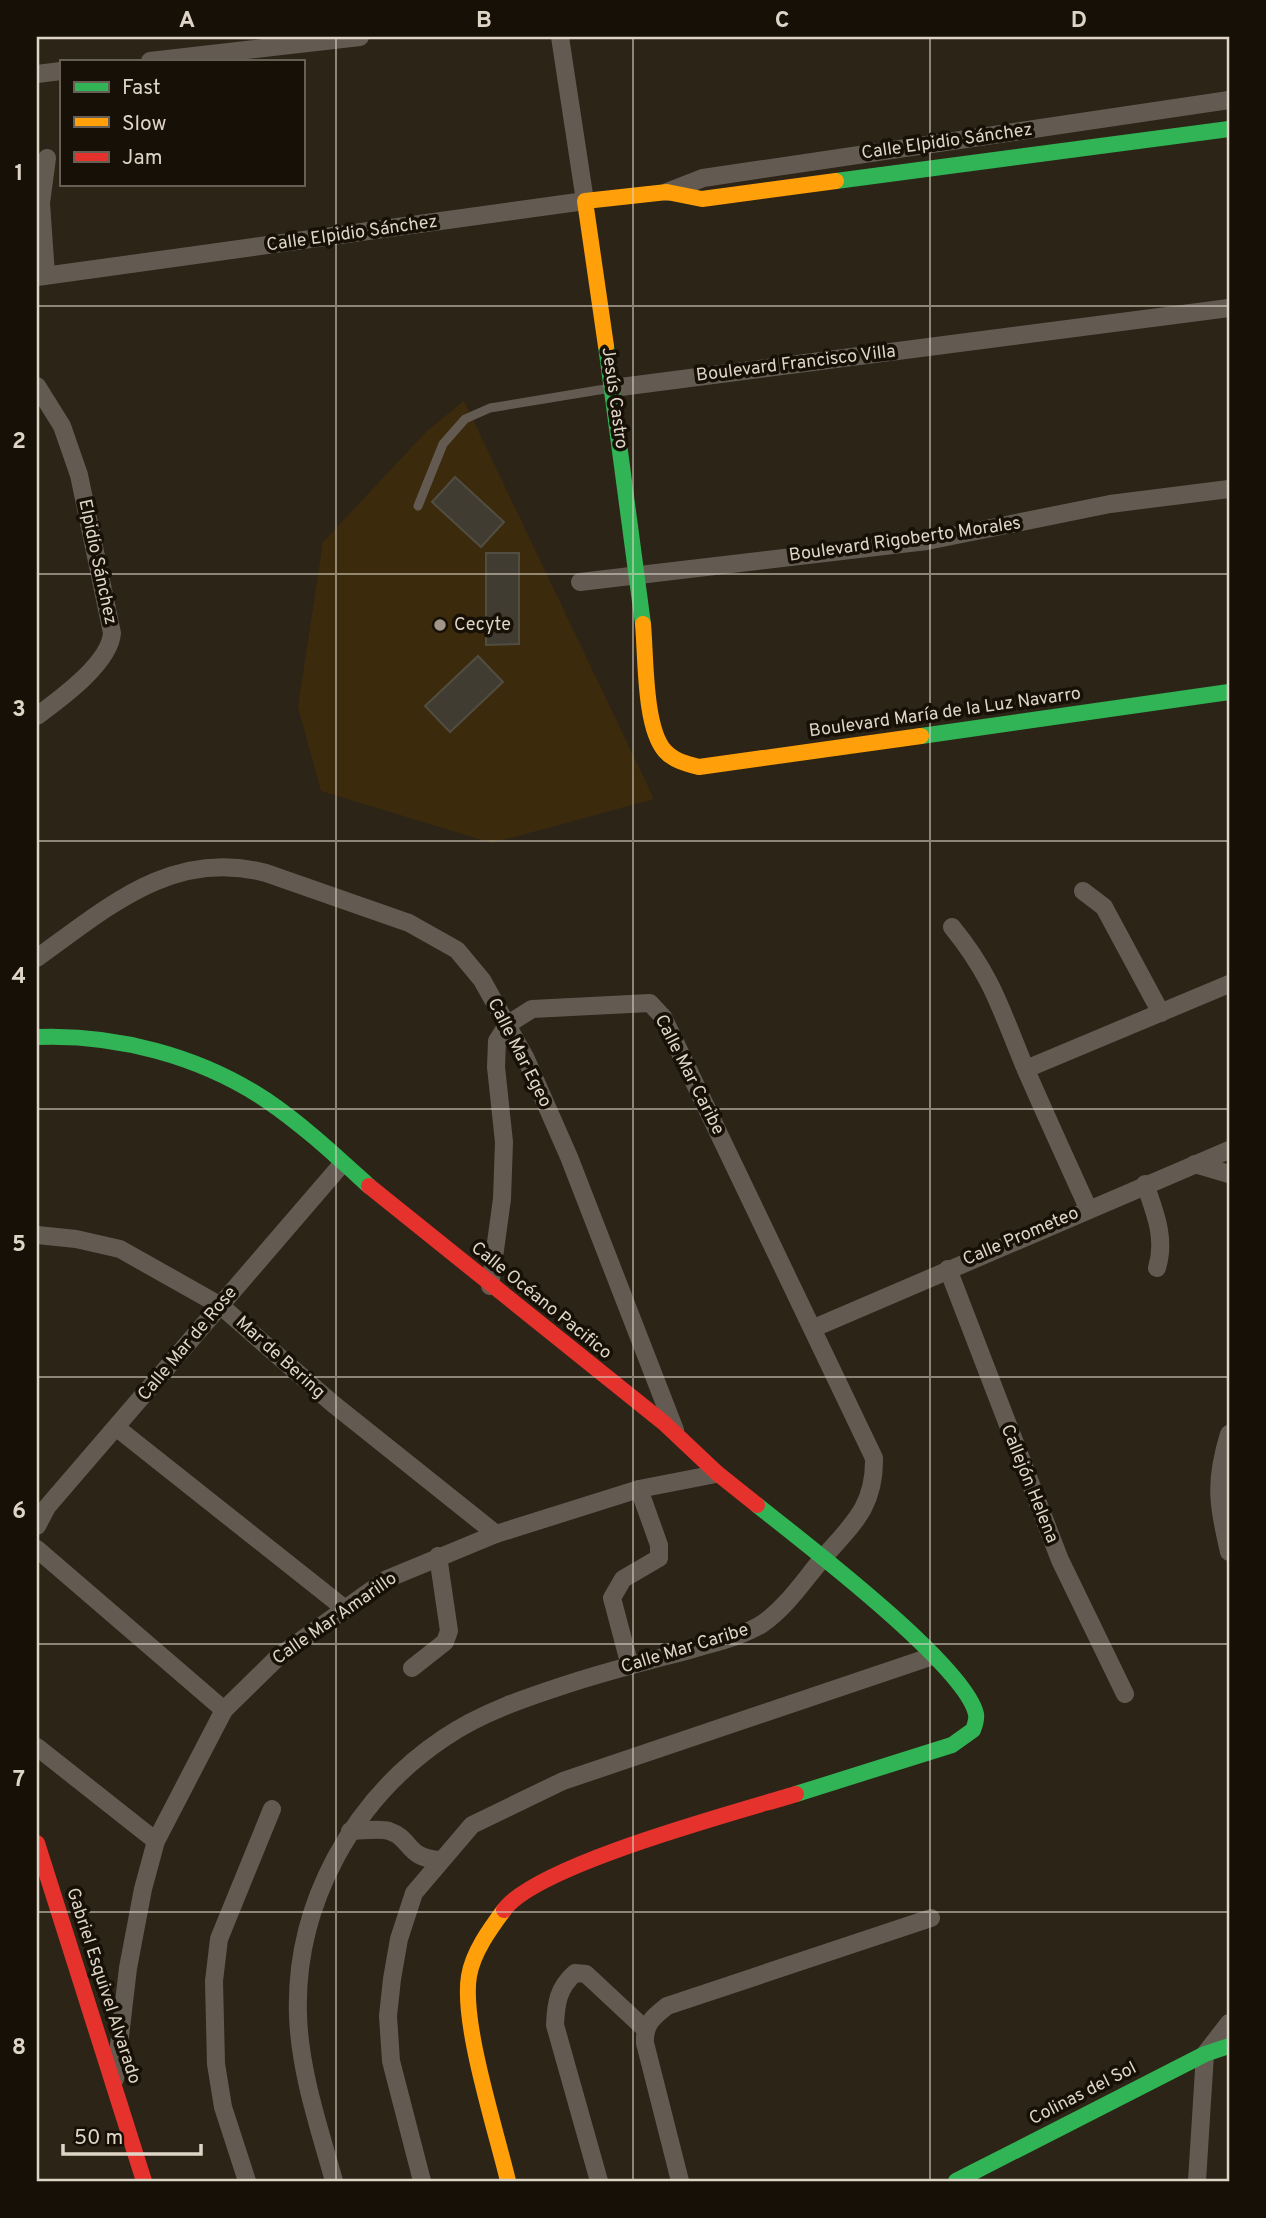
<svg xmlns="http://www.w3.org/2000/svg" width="1266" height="2218" viewBox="0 0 1266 2218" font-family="Overpass,sans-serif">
<rect width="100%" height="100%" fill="#2c2417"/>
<path fill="#3c2a0d" d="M464 401 654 799 492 843 321 791 298 707 323 542 427 431Z"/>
<g fill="#403c31" stroke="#514d41" stroke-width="2">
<path d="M455 477 504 522 481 547 432 502Z"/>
<path d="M486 553H519V644L486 645Z"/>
<path d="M478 656 503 682 450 732 425 706Z"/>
</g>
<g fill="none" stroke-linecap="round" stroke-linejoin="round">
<path stroke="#635b52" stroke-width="9" d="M418 506 443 444 465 419 490 408 611 388"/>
<g stroke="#635b52" stroke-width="18">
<path d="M150 61 360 37"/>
<path d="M37 74 61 71"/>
<path d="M667 192 703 178 1229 100"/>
<path d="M46 275 41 203 47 158"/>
<path d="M37 277 585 201 560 37"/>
<path d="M37 386 62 426 79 475 112 633C110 663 60 699 37 716"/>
<path d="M613 388 1229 308"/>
<path d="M580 582 927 541 1110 504 1229 489"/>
<path d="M1083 891 1104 907 1161 1013"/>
<path d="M952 927C993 977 1002 1013 1026 1070 1046 1116 1067 1162 1088 1208"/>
<path d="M37 958C108 907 173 848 266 873L409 923 457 950 482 980 526 1059 569 1157 675 1430"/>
<path d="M1026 1069 1229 984"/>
<path d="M1195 1164 1229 1174"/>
<path d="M1145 1184C1155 1213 1166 1238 1157 1268"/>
<path d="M37 1235 76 1239 120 1249 221 1306 332 1403 496 1534"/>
<path d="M948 1269 1060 1560 1125 1694"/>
<path d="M814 1328 1229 1150"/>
<path d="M117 1428 344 1608"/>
<path d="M1229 1434C1214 1483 1218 1503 1229 1552"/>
<path d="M37 1526 47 1507 342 1164"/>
<path d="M37 1549 224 1710"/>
<path d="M630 1666 612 1598 623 1579 659 1558V1545L639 1489"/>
<path d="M412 1668 445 1642 449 1631 438 1556"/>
<path d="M37 1747 156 1841"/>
<path d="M350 1831C362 1831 378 1828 389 1831 413 1839 405 1858 440 1860"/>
<path d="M115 2079 128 1968 143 1889 156 1841 224 1710 279 1656 387 1579 496 1534 639 1489 716 1474"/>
<path d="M247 2181 223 2107 216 2064 214 1981 219 1939 272 1809"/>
<path d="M334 2181C319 2127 300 2072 298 2016 294 1905 353 1799 444 1738 482 1712 528 1697 571 1683 611 1670 652 1660 693 1649 716 1642 741 1637 762 1624 787 1607 804 1580 823 1558 853 1524 875 1506 874 1458L663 1017 650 1003 532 1009 508 1024 497 1041 496 1067 504 1142 502 1199 490 1286"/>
<path d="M422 2181 391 2061 388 2016 392 1979 399 1939 414 1893 472 1825 563 1781 933 1656"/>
<path d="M599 2181 555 2025C556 2003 558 1988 575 1973L586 1974 645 2029"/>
<path d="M680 2181 645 2043C644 2024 653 2017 667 2006L931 1918"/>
<path d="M1197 2181 1205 2054 1229 2023"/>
</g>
<g stroke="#30b455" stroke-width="16">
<path d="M836 181 1229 129"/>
<path d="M606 346 643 624"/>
<path d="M921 736 1229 692"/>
<path d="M37 1037C116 1034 200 1056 266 1100 303 1125 336 1156 369 1186"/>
<path d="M757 1505C802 1541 965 1665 976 1714 977 1720 975 1725 973 1730L952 1745 796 1794"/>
<path d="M956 2181 1205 2054 1229 2046"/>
</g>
<g stroke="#ff9f0a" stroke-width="16">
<path d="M606 346 585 201 667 192 702 199 836 181"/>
<path d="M643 624C646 656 644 728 665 751 674 761 687 764 699 767L921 736"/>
<path d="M504 1910C490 1929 473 1952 469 1976 461 2023 496 2130 508 2181"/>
</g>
<g stroke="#e5322d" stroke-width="16">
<path d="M369 1186 664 1423 717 1473 757 1505"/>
<path d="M37 1843 144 2181"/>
<path d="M504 1910C536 1865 737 1812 796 1794"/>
</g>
</g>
<path fill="none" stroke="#dfd5c7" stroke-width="2" stroke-opacity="0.55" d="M336 37V2181M633 37V2181M930 37V2181M37 306H1229M37 574H1229M37 841H1229M37 1109H1229M37 1377H1229M37 1644H1229M37 1912H1229"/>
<circle fill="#a09789" stroke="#171007" stroke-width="2.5" cx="440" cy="625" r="7"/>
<g text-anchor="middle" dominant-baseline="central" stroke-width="7" stroke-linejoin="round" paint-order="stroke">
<g font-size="18" fill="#dfd5c7" stroke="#171007">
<text transform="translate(947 142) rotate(-8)">Calle Elpidio Sánchez</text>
<text transform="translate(352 234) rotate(-8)">Calle Elpidio Sánchez</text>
<text transform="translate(796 364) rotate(-7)">Boulevard Francisco Villa</text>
<text transform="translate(614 398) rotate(82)">Jesús Castro</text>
<text transform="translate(905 540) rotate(-8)">Boulevard Rigoberto Morales</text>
<text transform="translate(97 562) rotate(78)">Elpidio Sánchez</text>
<text transform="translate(945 713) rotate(-8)">Boulevard María de la Luz Navarro</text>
<text transform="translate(519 1053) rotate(63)">Calle Mar Egeo</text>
<text transform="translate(689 1075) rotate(63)">Calle Mar Caribe</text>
<text transform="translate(1021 1237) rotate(-23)">Calle Prometeo</text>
<text transform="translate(541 1301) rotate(39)">Calle Océano Pacifico</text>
<text transform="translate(188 1344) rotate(-50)">Calle Mar de Rose</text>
<text transform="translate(280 1358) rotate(42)">Mar de Bering</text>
<text transform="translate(1029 1484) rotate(68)">Callejón Helena</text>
<text transform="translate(335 1619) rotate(-35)">Calle Mar Amarillo</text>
<text transform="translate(685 1649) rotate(-17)">Calle Mar Caribe</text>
<text transform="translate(103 1986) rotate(72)">Gabriel Esquivel Alvarado</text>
<text transform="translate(1083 2094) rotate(-27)">Colinas del Sol</text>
</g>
<g font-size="18" fill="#dfd5c7" stroke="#171007" text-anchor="start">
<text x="454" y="625">Cecyte</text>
</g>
</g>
<rect width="1266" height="2218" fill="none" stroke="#171007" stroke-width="77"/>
<rect x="60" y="60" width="245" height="126" fill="#171007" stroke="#675f54" stroke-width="2"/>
<rect x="74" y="82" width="35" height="10" fill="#30b455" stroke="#675f54" stroke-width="2"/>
<text x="122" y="94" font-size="21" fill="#dfd5c7">Fast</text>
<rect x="74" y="117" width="35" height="10" fill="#ff9f0a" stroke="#675f54" stroke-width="2"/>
<text x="122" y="130" font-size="21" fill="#dfd5c7">Slow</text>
<rect x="74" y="152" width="35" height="10" fill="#e5322d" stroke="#675f54" stroke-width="2"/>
<text x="122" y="164" font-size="21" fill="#dfd5c7">Jam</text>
<path d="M63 2144v10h138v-10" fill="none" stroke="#dfd5c7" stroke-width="3.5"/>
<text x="74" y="2144" font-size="21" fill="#dfd5c7" stroke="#171007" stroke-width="5" paint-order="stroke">50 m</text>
<rect x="38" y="38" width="1190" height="2142" fill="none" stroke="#dfd5c7" stroke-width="2.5"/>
<g font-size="23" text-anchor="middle" font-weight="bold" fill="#dfd5c7">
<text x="187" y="27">A</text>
<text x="484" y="27">B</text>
<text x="782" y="27">C</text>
<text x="1079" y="27">D</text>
<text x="19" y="180">1</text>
<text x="19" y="448">2</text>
<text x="19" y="716">3</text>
<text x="19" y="983">4</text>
<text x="19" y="1251">5</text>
<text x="19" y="1518">6</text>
<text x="19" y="1786">7</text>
<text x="19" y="2054">8</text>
</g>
</svg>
